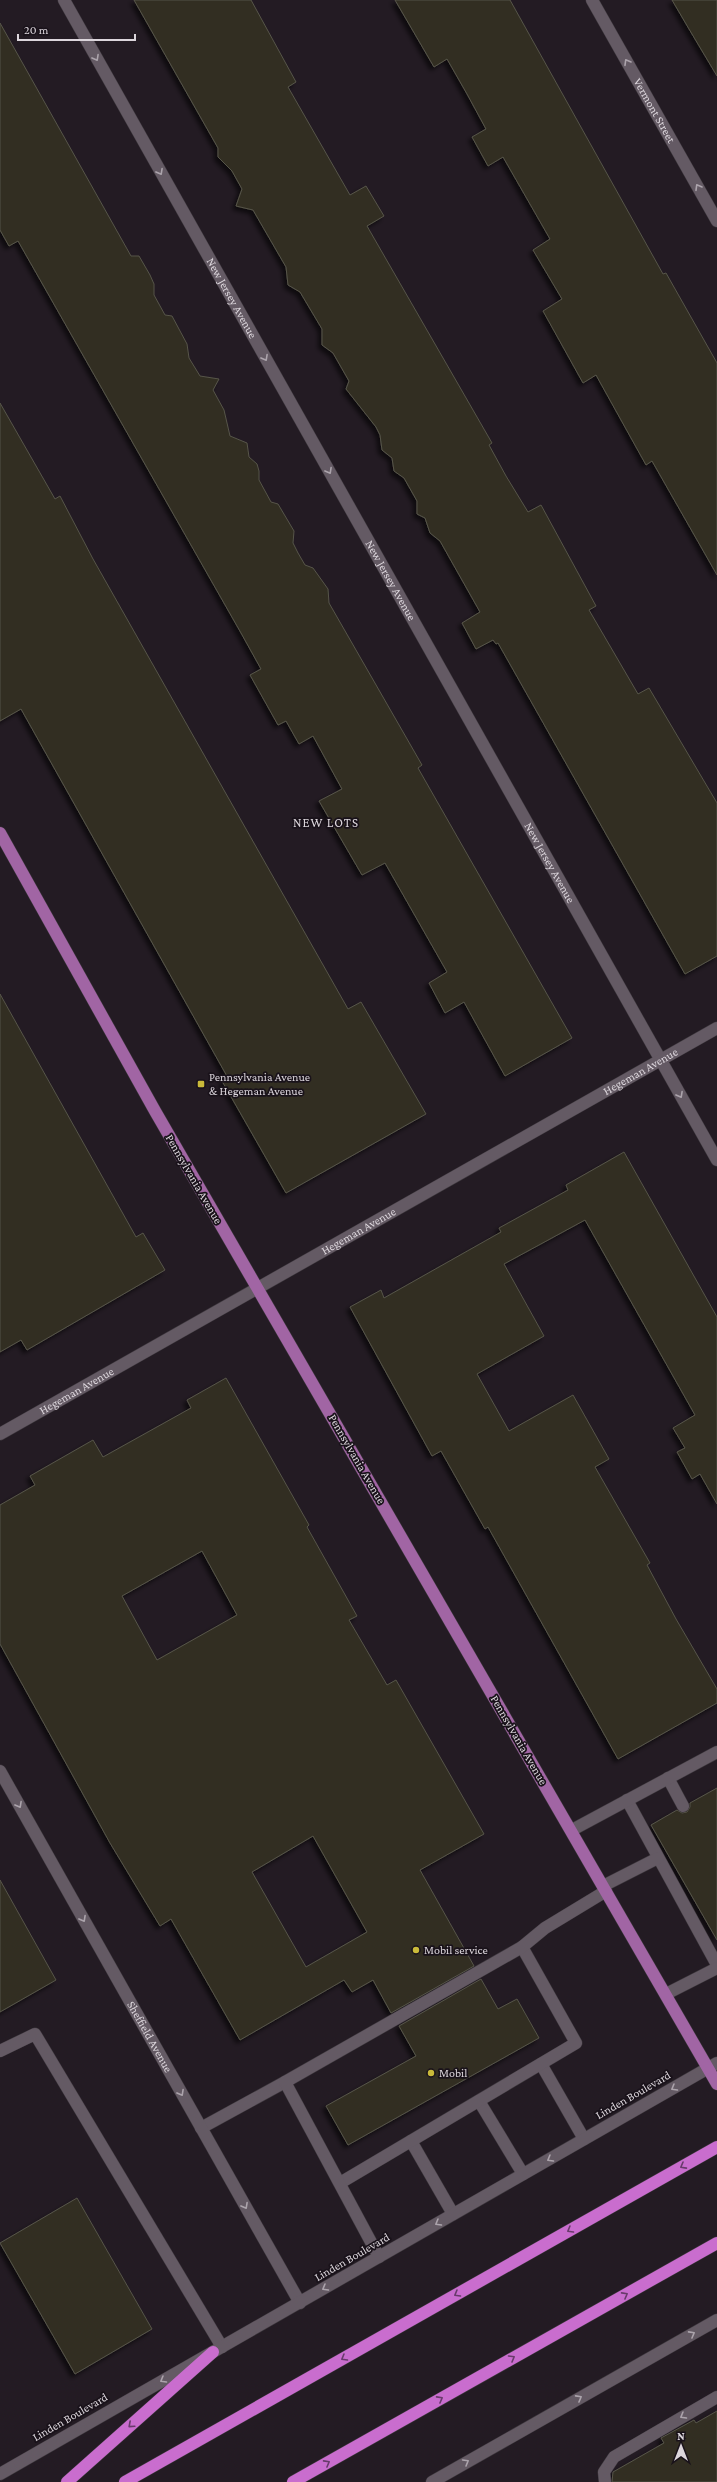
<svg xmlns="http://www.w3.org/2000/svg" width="717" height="2482" viewBox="0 0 717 2482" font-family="'Crimson Pro',serif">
<defs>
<filter id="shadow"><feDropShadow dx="-3.5" dy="3.5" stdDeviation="2" flood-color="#0009"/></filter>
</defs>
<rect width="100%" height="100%" fill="#231b23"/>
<g fill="#302e23" stroke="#575549" fill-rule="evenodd" filter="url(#shadow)">
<path d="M134 0H251L296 82 288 87 350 195 366 186 384 216 367 226 492 443 489 445 506 476 528 512 541 505 596 606 589 610 638 694 649 688 717 803V956L685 974 498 643 496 644 493 640 476 649 462 623 480 612 440 541 430 533 425 518 417 514V501L404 478 394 471 392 458 382 450 380 435 376 427 346 389 349 381 333 353 322 345V329L300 292 288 285 286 267 253 210 236 206 242 189 232 171 218 157V148Z"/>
<path d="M395 0H510L663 274 666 273 717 363V575L652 461 646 465 596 375 583 383 543 311 562 299 533 250 550 239 503 157 488 166 472 137 486 129 467 94 447 59 434 67Z"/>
<path d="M672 0H717V76L689 29Z"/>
<path d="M0 23 131 256H139L150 275 154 284V295L165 315 172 316 187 344 189 358 200 376 219 379 213 390 224 410 230 436 247 443 249 457 257 464 259 471V480L271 502 278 504 294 531 293 543 298 553 305 565 313 568 328 589 329 603 422 765 418 768 572 1038 505 1076 464 1002 445 1013 429 983 447 972 385 863 362 875 319 801 342 789 313 736 299 744 286 721 278 725 250 675 261 669 241 633 18 241 9 246 0 230Z"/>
<path d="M0 403 55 499 60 496 93 559 348 1009 361 1002 426 1114 286 1193 222 1081 228 1078 21 709 0 721Z"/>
<path d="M0 994 136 1237 143 1233 165 1270 27 1350 21 1340 0 1352Z"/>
<path d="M624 1152 717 1317V1504L700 1474 692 1479 677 1452 685 1448 673 1428 695 1415 585 1220 504 1264 544 1336 477 1374 509 1431 573 1395 609 1459 595 1467 650 1563 647 1565 676 1619 717 1689V1703L618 1759 488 1527 485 1529 441 1451 432 1456 350 1307 381 1290 384 1298 501 1232 499 1228 568 1190 566 1185Z"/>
<path d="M226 1378 309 1525 307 1527 357 1616 349 1620 387 1685 396 1680 484 1834 420 1870 474 1966 391 2013 373 1980 352 1992 344 1980 240 2040 171 1919 160 1926 110 1843 0 1644V1505L35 1485 30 1476 93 1440 103 1457 191 1408 187 1400ZM202 1551 237 1615 157 1660 122 1596ZM313 1836 367 1932 306 1967 252 1872Z"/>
<path d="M717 1788V1940L651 1825 677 1810 682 1813 687 1812 690 1807V1803Z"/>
<path d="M0 1880 56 1980 0 2012Z"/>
<path d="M481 1979 498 2009 517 1999 539 2038 348 2145 326 2106 416 2056 399 2026Z"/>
<path d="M77 2198 152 2329 75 2374 0 2243Z"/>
<path d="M717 2411V2482H612L613 2472 664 2443 661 2438 694 2420 696 2423Z"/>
</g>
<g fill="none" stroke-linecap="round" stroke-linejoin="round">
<g stroke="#3e383e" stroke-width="13">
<g id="lane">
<path d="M668 1778 683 1806"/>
<path d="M627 1800 717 1965"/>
<path d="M572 1830 717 1752"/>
<path d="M603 1886 658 1858"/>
<path d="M666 1994 717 1968"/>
<path d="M0 2051 35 2034 222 2347"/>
<path d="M541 2064 584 2139"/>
<path d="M479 2101 523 2174"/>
<path d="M201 2128 285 2082"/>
<path d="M411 2141 453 2214"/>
<path d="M340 2183 576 2043 522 1947"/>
<path d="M379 2257 285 2082 522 1947 545 1928 606 1891"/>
<path d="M605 2482 604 2472 614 2457 717 2397"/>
</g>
</g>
<g stroke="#3e383e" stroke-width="13">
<g id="street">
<path id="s1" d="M64 0 717 1160"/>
<path id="s2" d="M592 0 717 221"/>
<path id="s3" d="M0 1434 717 1028"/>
<path id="s4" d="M0 1771 300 2303"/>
</g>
</g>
<g stroke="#3e383e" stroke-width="13">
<g id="secondary">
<path d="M0 2474 717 2063"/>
<path d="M432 2482 717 2320"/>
</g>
</g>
<g stroke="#3e383e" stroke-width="13">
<path id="primary" d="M0 833 155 1111 717 2084"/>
</g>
<g stroke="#3e383e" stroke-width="13">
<g id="highway">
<path d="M67 2482 213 2352"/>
<path d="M125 2482 717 2147"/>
<path d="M293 2482 717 2243"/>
</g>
</g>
<use href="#lane" stroke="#645a64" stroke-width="12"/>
<use href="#street" stroke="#645a64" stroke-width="12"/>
<use href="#secondary" stroke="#645a64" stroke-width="12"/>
<use href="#primary" stroke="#a165a4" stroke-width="12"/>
<use href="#highway" stroke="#c96dce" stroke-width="12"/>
</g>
<defs><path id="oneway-chevron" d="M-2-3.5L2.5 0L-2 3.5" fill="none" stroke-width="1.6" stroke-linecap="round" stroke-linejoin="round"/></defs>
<g stroke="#aca4ac">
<use href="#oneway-chevron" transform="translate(96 58) rotate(61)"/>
<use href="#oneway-chevron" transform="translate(627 62) rotate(-120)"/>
<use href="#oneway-chevron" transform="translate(160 172) rotate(61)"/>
<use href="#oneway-chevron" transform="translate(698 187) rotate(-120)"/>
<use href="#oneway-chevron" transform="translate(265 358) rotate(61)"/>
<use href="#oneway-chevron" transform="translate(329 471) rotate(61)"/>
<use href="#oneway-chevron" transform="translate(680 1095) rotate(61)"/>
<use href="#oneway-chevron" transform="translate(19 1805) rotate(61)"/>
<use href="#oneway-chevron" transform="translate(83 1919) rotate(61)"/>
<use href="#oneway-chevron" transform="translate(674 2088) rotate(150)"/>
<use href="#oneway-chevron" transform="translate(181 2093) rotate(61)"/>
<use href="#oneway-chevron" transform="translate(550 2159) rotate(150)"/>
<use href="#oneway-chevron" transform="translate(245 2206) rotate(61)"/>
<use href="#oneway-chevron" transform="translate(438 2223) rotate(150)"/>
<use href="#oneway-chevron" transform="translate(325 2288) rotate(150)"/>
<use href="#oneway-chevron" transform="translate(692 2334) rotate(-29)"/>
<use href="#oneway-chevron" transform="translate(163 2380) rotate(150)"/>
<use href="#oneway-chevron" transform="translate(579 2398) rotate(-29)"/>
<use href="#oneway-chevron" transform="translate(683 2416) rotate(150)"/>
<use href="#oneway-chevron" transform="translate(466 2462) rotate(-30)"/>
</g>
<g stroke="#683b6b">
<use href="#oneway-chevron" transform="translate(683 2166) rotate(151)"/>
<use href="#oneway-chevron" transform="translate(570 2230) rotate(150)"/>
<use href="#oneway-chevron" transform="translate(457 2294) rotate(150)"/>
<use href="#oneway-chevron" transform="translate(625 2295) rotate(-29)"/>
<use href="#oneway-chevron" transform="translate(344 2358) rotate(150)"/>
<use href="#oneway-chevron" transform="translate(512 2358) rotate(-30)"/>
<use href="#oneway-chevron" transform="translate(440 2399) rotate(-29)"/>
<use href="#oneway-chevron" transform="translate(131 2425) rotate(138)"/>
<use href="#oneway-chevron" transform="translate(327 2463) rotate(-29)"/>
</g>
<g fill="#caba3a" stroke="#19121a" stroke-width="1.5">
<rect x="197" y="1080" width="8" height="8" rx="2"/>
<circle cx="416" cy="1950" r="4"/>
<circle cx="431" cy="2073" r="4"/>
</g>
<g text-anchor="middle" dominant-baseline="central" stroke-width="3.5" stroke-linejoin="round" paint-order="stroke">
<g font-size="12" fill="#dcd6dc" stroke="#19121a">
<text stroke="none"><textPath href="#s2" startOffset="127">Vermont Street</textPath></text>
<text stroke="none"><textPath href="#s1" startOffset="342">New Jersey Avenue</textPath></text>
<text stroke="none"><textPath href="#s1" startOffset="666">New Jersey Avenue</textPath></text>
<text stroke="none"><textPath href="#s1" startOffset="990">New Jersey Avenue</textPath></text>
<text stroke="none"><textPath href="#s3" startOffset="736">Hegeman Avenue</textPath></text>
<text transform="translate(194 1179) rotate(60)">Pennsylvania Avenue</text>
<text stroke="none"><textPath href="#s3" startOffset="412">Hegeman Avenue</textPath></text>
<text stroke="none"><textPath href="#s3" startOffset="88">Hegeman Avenue</textPath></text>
<text transform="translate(357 1459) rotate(60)">Pennsylvania Avenue</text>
<text transform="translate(519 1740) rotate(60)">Pennsylvania Avenue</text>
<text stroke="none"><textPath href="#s4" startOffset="305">Sheffield Avenue</textPath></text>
<text transform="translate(633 2095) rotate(-30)">Linden Boulevard</text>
<text transform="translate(352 2257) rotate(-30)">Linden Boulevard</text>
<text transform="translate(70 2417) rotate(-30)">Linden Boulevard</text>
</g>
<g font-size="12" fill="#dcd6dc" stroke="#19121a" text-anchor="start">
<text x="209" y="1077">Pennsylvania Avenue<tspan x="209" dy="14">&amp; Hegeman Avenue</tspan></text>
<text x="424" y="1950">Mobil service</text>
<text x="439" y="2073">Mobil</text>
</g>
<g font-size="13" letter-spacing="1" fill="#dcd6dc" stroke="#19121a">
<text x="326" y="822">NEW LOTS</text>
</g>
</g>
<g transform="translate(681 2446)" stroke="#19121a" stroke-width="3" paint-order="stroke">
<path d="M0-3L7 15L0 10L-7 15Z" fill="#dcd6dc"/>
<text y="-6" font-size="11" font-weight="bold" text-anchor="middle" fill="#dcd6dc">N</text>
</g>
<path d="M18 34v6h117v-6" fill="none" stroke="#dcd6dc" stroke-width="2"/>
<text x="24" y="34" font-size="12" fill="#dcd6dc" stroke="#19121a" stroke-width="3" paint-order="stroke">20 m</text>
</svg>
